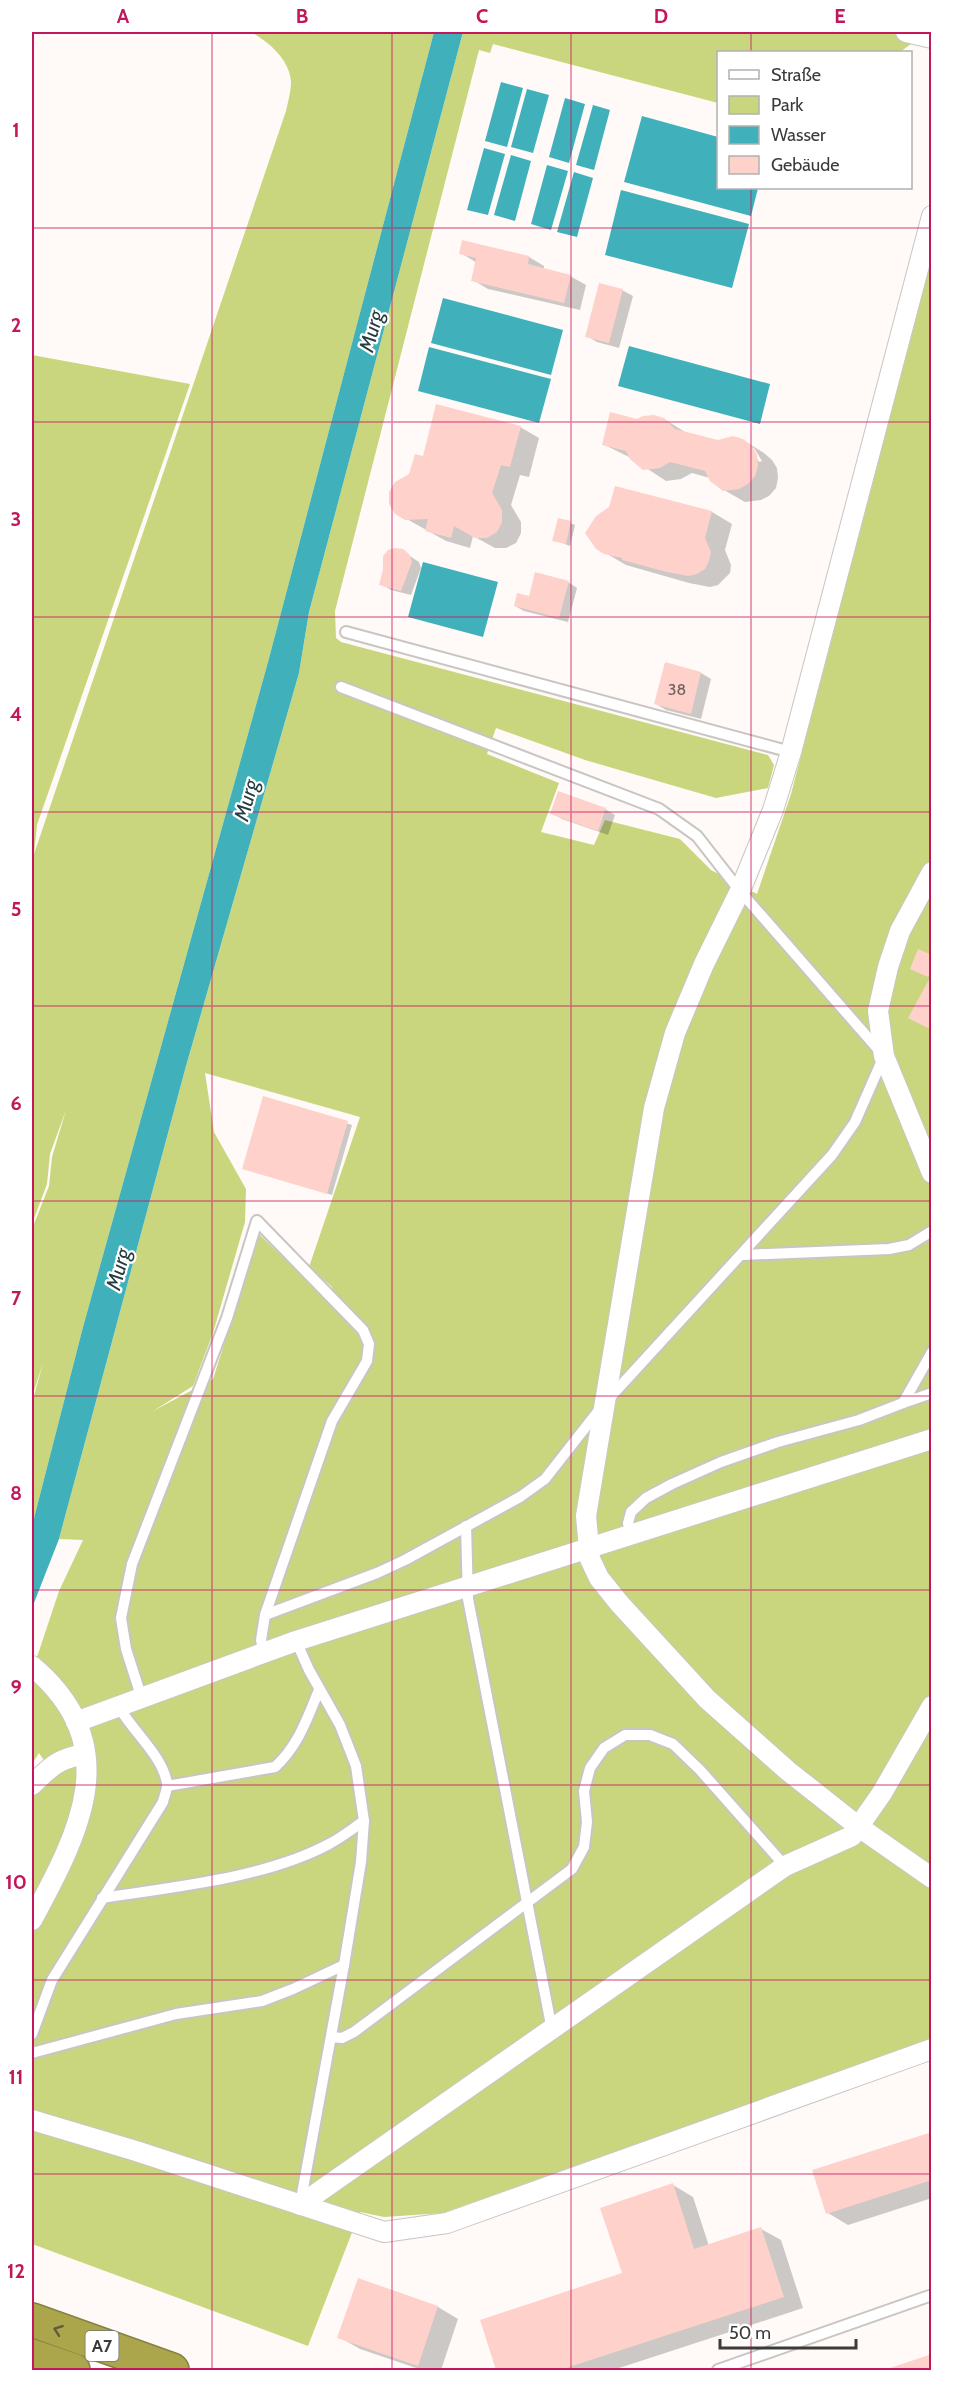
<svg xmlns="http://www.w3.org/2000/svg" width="963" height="2402" viewBox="0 0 963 2402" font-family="Cabin,sans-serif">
<rect width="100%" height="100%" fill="#fffaf7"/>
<g fill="#cad67e" fill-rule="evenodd">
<path d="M251 32H434L268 662 83 1327 32 1526V1403L43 1363 32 1397V1229L49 1186 52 1157 66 1110 50 1154 47 1184 32 1224V355L190 384 37 825 34 854 286 111C288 102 291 91 291 82 290 60 269 42 251 32Z"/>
<path d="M463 32H891L911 44 900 52H718V103L493 44 490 53 479 50 335 611 336 638 341 642 768 755 774 765 768 788 716 798 585 760 496 728 487 754 559 783 541 832 594 845 605 820 680 839 711 870 757 894 791 794 931 261V2039L443 2213 384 2217 360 2212 308 2346 32 2244V1791L54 1775 39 1753 32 1764V1672L59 1591 83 1540 59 1539 186 1066 299 673 309 612ZM205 1073 360 1117 309 1267 332 1287 327 1300 259 1234 213 1379 153 1411 193 1386 213 1333 245 1222 246 1189 214 1132Z"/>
</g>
<g fill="#40b1bb">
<path d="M434 32H463L309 612 299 673 186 1066 59 1539 32 1608V1526L83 1327 268 662Z"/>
<path d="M501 82 523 88 507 147 485 141Z"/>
<path d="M527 89 549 95 533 153 511 147Z"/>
<path d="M565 98 585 104 569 163 549 157Z"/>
<path d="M593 105 610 110 594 170 576 165Z"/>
<path d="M642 116 718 137V188H758L751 216 624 182Z"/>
<path d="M484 148 505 154 488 215 467 210Z"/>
<path d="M511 155 531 161 515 221 494 215Z"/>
<path d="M547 165 568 171 551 230 531 224Z"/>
<path d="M574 172 593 178 577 237 557 232Z"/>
<path d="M621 190 749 224 732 288 605 255Z"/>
<path d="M443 298 563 330 551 375 431 343Z"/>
<path d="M629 346 770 384 760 424 618 386Z"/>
<path d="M429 347 551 379 539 423 418 391Z"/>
<path d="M423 562 498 582 483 637 408 617Z"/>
</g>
<g fill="#0003" fill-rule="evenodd">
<path d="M461 253 529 257 544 266V270L570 276 586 285 580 310 488 289 473 280 477 263Z"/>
<path d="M622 290 633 296 619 348 597 342 587 336Z"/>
<path d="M664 419 685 432 718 441 743 440 764 453 772 460 777 468 778 478 776 488 769 496 761 500 745 502 724 490 710 478 692 473 681 479 666 481 631 458 603 444 638 421ZM751 448H754L762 461 759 462Z"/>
<path d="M520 427 539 438 529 477 520 475 511 505 521 522V533L516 543 506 548H495L473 536 470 548 446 541 396 513 410 475 424 458Z"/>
<path d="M611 508 712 512 732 524 725 550 731 565 730 573 718 585 710 587 689 583 626 565 597 548Z"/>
<path d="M570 523 575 525 570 546 554 540Z"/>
<path d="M402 551 419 562 421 568 411 595 391 590 381 584Z"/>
<path d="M568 582 577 588 568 622 524 611 515 606 530 597Z"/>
<path d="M666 664 701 673 711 679 701 719 666 710 656 704Z"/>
<path d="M605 809 615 815 608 835 562 819 552 813Z"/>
<path d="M264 1098 352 1125 332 1195 244 1168Z"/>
<path d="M932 2134V2198L848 2225 828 2213Z"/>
<path d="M673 2185 693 2197 709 2246 761 2229 781 2240 803 2308 613 2370H498L482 2321 624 2274Z"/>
<path d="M438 2307 458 2319 441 2370H422L360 2349 339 2337Z"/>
<path d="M932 2355V2370H887Z"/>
</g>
<g fill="#fed2cb">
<path d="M462 240 529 256 528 264 571 275 564 303 471 281 476 258 459 254Z"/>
<path d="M599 283 623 289 609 343 585 337Z"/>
<path d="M436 404 521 426 510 467 501 465 492 493 502 510V522L497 532 487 538H475L454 526 451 538 425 531 428 519 405 520 395 514 389 504V492L395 482 409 474 415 454 423 456Z"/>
<path d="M610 412 637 419 643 416 654 415 664 418 675 429 718 440 733 436 743 439 752 446 757 455 758 466 755 476 748 484 739 489 723 491 710 481 705 471 670 462 660 468 643 470 630 459 626 451 602 445Z"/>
<path d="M615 486 712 511 705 538 711 552 709 561 705 569 697 574 688 576 667 572 622 560V558L604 554 596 549 585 533 596 516 609 507Z"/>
<path d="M558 518 571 521 566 544 552 541Z"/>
<path d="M395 548 403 549 409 554 412 562 401 591 379 585 383 569V556L388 550Z"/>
<path d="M535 572 569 581 559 618 514 606 517 593 529 596Z"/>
<path d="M665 662 701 672 691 714 654 704Z"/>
<path d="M558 791 606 808 598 831 550 814Z"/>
<path d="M918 949 932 955V969L928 977 910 969Z"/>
<path d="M932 974V1030L908 1018Z"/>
<path d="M263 1096 348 1121 327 1194 242 1169Z"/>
<path d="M932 2132V2180L826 2214 812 2170Z"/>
<path d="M673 2183 694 2249 761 2227 784 2297 560 2370H496L480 2320 622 2273 600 2208Z"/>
<path d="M358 2278 438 2306 418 2366 337 2338Z"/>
<path d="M932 2354V2370H890V2368Z"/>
</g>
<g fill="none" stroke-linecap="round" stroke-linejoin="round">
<g stroke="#c9c5c2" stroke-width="14">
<g id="lane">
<path d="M346 632 791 752"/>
<path d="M742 1255 889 1249 909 1245 932 1231"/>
<path d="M903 1403 932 1393"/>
<path d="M466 1526 468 1599 552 2030"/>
<path d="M630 1534 628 1523 631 1512 646 1498 672 1484 721 1462 778 1442 859 1420 903 1403 932 1352"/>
<path d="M296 1641 309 1670 340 1725 356 1766 364 1821 361 1862 344 1965 300 2205"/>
<path d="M264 1652 261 1640 265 1615 377 1573 405 1560 520 1497 545 1479 603 1405 832 1155 855 1122 884 1056 740 891 697 836 659 809 341 687"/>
<path d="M142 1699 126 1649 121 1618 132 1564 227 1318 257 1221 363 1330 369 1344 367 1361 332 1421 265 1615"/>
<path d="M167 1786 275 1767C298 1746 307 1719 319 1690"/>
<path d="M102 1898C173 1887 266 1878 329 1844 341 1838 352 1829 364 1821"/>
<path d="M32 2034 52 1980 163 1802C164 1796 168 1789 167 1783 162 1755 133 1732 119 1707"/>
<path d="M331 2037 342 2038 354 2032 572 1869 584 1847 587 1822 584 1791 590 1768 604 1748 625 1735H650L673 1744 700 1770 785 1866"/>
<path d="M32 2053 176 2014 262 2001 293 1989 344 1965"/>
<path d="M718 2370 932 2295"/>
</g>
</g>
<g stroke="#c9c5c2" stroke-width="22">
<g id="street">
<path d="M906 32 932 38"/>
<path d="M932 216 791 752 773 810 740 891 704 964 675 1033 654 1108 586 1516 590 1559 599 1578 619 1603 707 1699 788 1771 859 1827 932 1878"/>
<path d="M932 872 900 931 888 967 878 1011 884 1056 932 1173"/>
<path d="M32 1666C126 1745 80 1831 32 1920"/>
<path d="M76 1722 296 1641 932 1439"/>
<path d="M32 1785C50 1767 59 1758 85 1754"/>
<path d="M32 2120 136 2151 384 2232 447 2223 932 2049"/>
<path d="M300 2205 785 1866 852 1836 882 1793 932 1706"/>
</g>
</g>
<g stroke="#848145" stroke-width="36">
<g id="highway">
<path d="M32 2320 172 2370"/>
<path d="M32 2356 73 2370"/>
</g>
</g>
<use href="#lane" stroke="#fff" stroke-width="10"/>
<use href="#street" stroke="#fff" stroke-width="20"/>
<use href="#highway" stroke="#aba64b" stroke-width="33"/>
</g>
<defs><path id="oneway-chevron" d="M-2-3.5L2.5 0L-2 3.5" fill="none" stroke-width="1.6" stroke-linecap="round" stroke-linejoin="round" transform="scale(1.5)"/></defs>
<use stroke="#5e5b3f" href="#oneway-chevron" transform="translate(58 2330) rotate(-160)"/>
<path fill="none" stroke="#c2185b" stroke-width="1.5" stroke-opacity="0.55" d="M212 32V2370M392 32V2370M571 32V2370M751 32V52M751 188V2370M32 228H932M32 422H932M32 617H932M32 812H932M32 1006H932M32 1201H932M32 1396H932M32 1590H932M32 1785H932M32 1980H932M32 2174H932"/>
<g text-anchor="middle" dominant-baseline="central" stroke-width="4.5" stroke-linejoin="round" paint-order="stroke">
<g font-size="16" fill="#6d615e">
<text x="677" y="689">38</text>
</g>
<rect fill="#fff" stroke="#777675" stroke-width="1.5" x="85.5" y="2331" width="33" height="30" rx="4.5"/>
<g font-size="18" font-weight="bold" fill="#3d3b3a">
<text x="102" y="2346">A7</text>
</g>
<g font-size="21" font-style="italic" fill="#243d3f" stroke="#fff">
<text transform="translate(371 331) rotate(-75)">Murg</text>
<text transform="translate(246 800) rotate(-75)">Murg</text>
<text transform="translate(118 1269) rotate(-75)">Murg</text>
</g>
</g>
<rect width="963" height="2402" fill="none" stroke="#ffffff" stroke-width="66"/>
<rect x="717" y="51" width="195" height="138" fill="#ffffff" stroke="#b1b1b0" stroke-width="1.5"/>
<rect x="729" y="70" width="30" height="9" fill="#ffffff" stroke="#b1b1b0" stroke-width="1.5"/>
<text x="771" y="81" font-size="18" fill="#3d3b3a">Straße</text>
<rect x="729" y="96" width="30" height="18" fill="#cad67e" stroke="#b1b1b0" stroke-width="1.5"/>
<text x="771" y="111" font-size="18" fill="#3d3b3a">Park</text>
<rect x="729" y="126" width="30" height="18" fill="#40b1bb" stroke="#b1b1b0" stroke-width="1.5"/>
<text x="771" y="141" font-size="18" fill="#3d3b3a">Wasser</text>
<rect x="729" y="156" width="30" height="18" fill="#fed2cb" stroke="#b1b1b0" stroke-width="1.5"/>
<text x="771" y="171" font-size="18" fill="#3d3b3a">Gebäude</text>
<path d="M720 2339v9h136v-9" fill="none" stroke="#3d3b3a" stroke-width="3"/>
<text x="729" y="2339" font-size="18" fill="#3d3b3a" stroke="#ffffff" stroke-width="4.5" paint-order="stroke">50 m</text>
<rect x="33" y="33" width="897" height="2336" fill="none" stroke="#c2185b" stroke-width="2"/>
<g font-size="20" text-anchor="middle" font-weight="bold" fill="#c2185b">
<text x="123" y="23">A</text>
<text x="302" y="23">B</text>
<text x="482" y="23">C</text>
<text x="661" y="23">D</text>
<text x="840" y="23">E</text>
<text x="16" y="137">1</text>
<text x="16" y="332">2</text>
<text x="16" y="526">3</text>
<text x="16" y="721">4</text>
<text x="16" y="916">5</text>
<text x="16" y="1110">6</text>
<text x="16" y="1305">7</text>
<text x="16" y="1500">8</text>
<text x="16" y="1694">9</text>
<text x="16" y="1889">10</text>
<text x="16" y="2084">11</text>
<text x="16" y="2278">12</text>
</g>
</svg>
